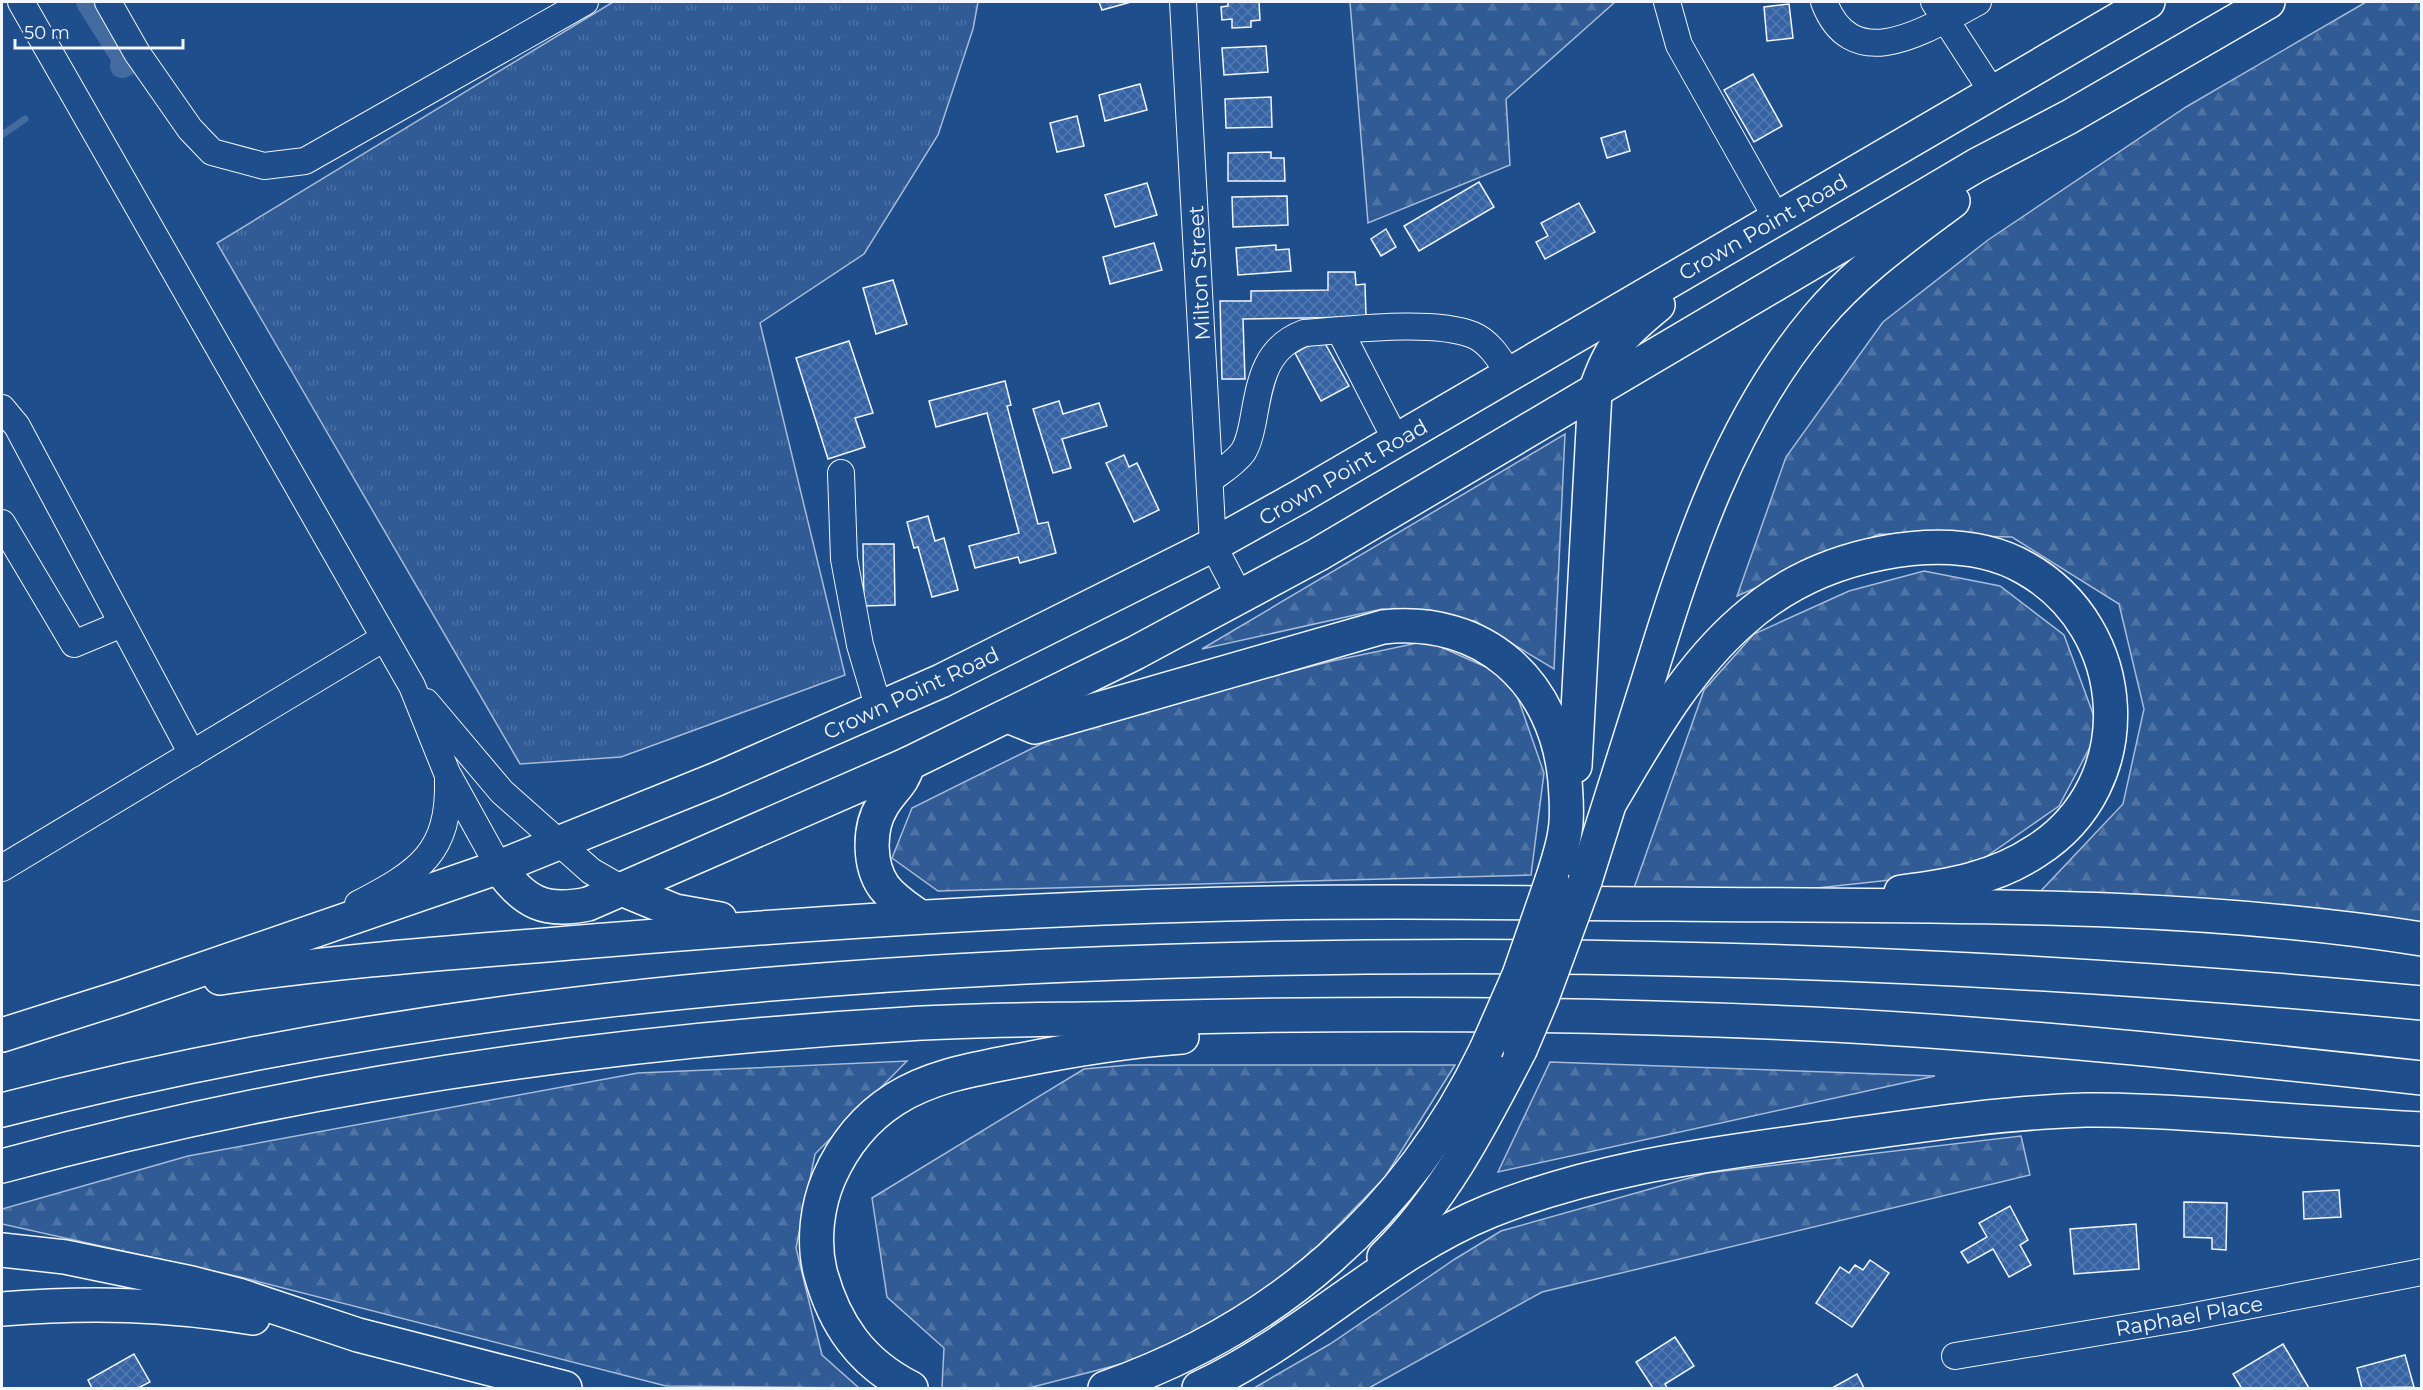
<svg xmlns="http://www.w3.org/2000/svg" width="2423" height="1390" viewBox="0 0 2423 1390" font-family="Montserrat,sans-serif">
<defs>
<pattern id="grass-tufts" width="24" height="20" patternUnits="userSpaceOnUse" patternTransform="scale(1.5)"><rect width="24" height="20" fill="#305b95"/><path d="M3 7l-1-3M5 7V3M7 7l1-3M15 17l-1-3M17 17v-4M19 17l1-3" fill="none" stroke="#4e73a5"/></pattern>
<pattern id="forest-firs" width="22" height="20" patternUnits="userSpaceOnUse" patternTransform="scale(1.5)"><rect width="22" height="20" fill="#305b95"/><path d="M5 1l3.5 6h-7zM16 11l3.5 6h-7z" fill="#4e73a5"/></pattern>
<pattern id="building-cross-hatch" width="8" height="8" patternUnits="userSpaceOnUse" patternTransform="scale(1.5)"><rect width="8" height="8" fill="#3563a3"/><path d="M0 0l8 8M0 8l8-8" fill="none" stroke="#537ab1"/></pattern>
</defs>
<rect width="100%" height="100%" fill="#1f4e8c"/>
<path fill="url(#grass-tufts)" stroke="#a8bbd7" stroke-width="1.5" d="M613 2H978L973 29 938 135 864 254 760 323 845 675 621 757 520 764 217 243Z"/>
<g fill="url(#forest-firs)" stroke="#a8bbd7" stroke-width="1.5">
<path d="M1350 2H1615L1506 99 1510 165 1368 223Z"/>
<path d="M2366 2H2421V932L2038 894 2123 804 2144 709 2119 604 2012 537 1879 534 1737 596 1786 457 1883 322 1988 240 2186 107Z"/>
<path d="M1565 434 1554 669 1475 621 1382 609 1202 649Z"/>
<path d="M1924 571 2000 586 2064 635 2099 730 2059 806 1964 872 1817 888H1634L1704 690 1754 634 1849 591Z"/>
<path d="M1427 641 1511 678 1544 773 1531 875 938 891 892 858 912 808 1075 727 1332 661Z"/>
<path d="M907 1061 815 1154 796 1248 822 1355 859 1388 666 1386 240 1277 2 1224V1209L188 1156 638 1073Z"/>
<path d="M1550 1062 1935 1076 1498 1172Z"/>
<path d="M1129 1065H1455L1385 1177 1288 1277 1152 1356 1029 1388H942L944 1348 887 1297 872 1198 1084 1069Z"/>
<path d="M2021 1136 2030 1175 1542 1292 1369 1388H1254L1330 1344 1455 1259 1501 1231 1707 1173Z"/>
</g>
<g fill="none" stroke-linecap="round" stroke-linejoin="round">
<path stroke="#446ba0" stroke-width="7" d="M2 135 25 119"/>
<path stroke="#446ba0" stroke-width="24" d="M88 2 127 64 122 66"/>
</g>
<g fill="url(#building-cross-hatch)" stroke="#f2f6ff" stroke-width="1.5">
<path d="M1099 2H1131L1102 10Z"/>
<path d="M1228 2H1259L1260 20 1251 21V27L1232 28V19L1222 20 1221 7 1228 6Z"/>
<path d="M1789 4 1793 38 1767 41 1764 7Z"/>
<path d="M1266 46 1268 72 1224 75 1222 48Z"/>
<path d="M1753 74 1782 126 1754 142 1724 90Z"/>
<path d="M1140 84 1147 110 1105 121 1099 95Z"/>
<path d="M1271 97 1272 127 1226 128 1225 99Z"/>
<path d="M1077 116 1084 146 1057 152 1050 123Z"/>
<path d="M1625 131 1630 151 1607 158 1601 138Z"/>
<path d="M1271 152V158H1284L1285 181H1228V153Z"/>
<path d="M1479 182 1494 207 1419 251 1404 226Z"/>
<path d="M1147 183 1157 215 1115 227 1105 195Z"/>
<path d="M1287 196 1288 225 1233 227 1232 197Z"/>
<path d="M1579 203 1595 232 1545 259 1536 242 1548 236 1541 223Z"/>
<path d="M1386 229 1396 247 1381 256 1371 239Z"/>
<path d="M1154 243 1162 270 1110 284 1103 257Z"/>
<path d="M1276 245V250L1289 249 1291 271 1238 275 1236 248Z"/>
<path d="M1328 272H1355L1356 285 1365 284 1366 317 1243 319 1245 379H1222L1220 301H1251V291L1328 290Z"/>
<path d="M893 280 907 324 876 334 863 288Z"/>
<path d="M1322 338 1349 386 1321 401 1295 353Z"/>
<path d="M849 341 873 413 855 418 865 447 828 459 796 358Z"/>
<path d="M1005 381 1011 405 1007 406 1038 524 1048 522 1056 553 1020 563 1018 557 975 568 969 546 1019 533 987 413 936 427 929 401Z"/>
<path d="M1059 401 1063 414 1099 403 1107 426 1062 439 1071 468 1053 473 1033 409Z"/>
<path d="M1124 455 1129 467 1137 463 1159 510 1134 522 1106 463Z"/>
<path d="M928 516 935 541 944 538 958 590 932 597 918 547 914 548 907 522Z"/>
<path d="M863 544H894L895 605 864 606Z"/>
<path d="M2339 1190 2341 1217 2304 1219 2303 1192Z"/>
<path d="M2184 1202 2227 1203 2226 1250 2212 1249V1238L2184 1237Z"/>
<path d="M2010 1206 2028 1240 2020 1245 2031 1265 2009 1277 1993 1249 1968 1263 1961 1252 1987 1237 1979 1223Z"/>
<path d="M2136 1224 2139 1269 2074 1274 2070 1229Z"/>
<path d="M1870 1260 1889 1273 1852 1327 1816 1303 1840 1267 1849 1273 1855 1265 1863 1270Z"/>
<path d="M1675 1337 1694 1366 1665 1384 1667 1388H1653L1636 1362Z"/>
<path d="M2283 1344 2309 1388H2239L2241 1387 2233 1374Z"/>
<path d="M134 1354 150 1382 138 1388H92L88 1380Z"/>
<path d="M2405 1355 2414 1387 2362 1388 2357 1368Z"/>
<path d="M1857 1374 1864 1388H1832Z"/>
</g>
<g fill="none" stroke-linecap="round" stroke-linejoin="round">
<g stroke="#f2f6ff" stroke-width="28">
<g id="minor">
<path d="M21 2 412 686 447 773 499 867"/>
<path d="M108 2 137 53 190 129 212 152 264 166 305 161 585 2"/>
<path d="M1183 2 1213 545 1240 597"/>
<path d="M1667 2 1679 45 1777 219"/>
<path d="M1824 2C1853 79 1929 28 1978 2"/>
<path d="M1934 2 1993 93"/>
<path d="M1340 331 1397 442"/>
<path d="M2 408 17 426 192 754"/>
<path d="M841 473 844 559 860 645 879 709"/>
<path d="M1211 479C1222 471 1235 463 1243 452 1249 443 1251 431 1253 421 1260 383 1264 348 1304 333 1348 330 1433 319 1473 335 1490 342 1500 360 1510 375"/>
<path d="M2 523 74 644 122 624"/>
<path d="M426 702 502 792 591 871 624 890"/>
<path d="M2 868 384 638"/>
<path d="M358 904C419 872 450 853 448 779"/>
<path d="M1955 1356 2184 1318 2422 1272"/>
</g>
</g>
<g stroke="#f2f6ff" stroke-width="36">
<g id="highway">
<path d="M1008 716 1035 727 1383 627C1484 616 1556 682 1565 781 1566 797 1568 815 1565 831 1563 847 1557 864 1552 880"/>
<path d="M908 764C903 784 892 789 882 806 868 829 869 866 884 887 894 900 907 908 920 917"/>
<path d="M1575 766 1595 392C1610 347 1621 335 1658 305"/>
<path d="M1611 801C1649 737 1685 671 1742 621 1782 585 1829 563 1882 553 1930 544 1981 543 2025 568 2132 628 2142 784 2036 851 1996 878 1949 886 1901 892"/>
<path d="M499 867C524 903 545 913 588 904L908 764 1135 653 1317 555 1977 165 2069 117 2268 2"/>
<path d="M1585 881C1607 813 1628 745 1649 678 1688 551 1730 421 1816 319 1855 272 1905 237 1953 201"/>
<path d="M624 890 675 911 720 919"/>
<path d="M220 978C348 959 477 951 606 940 812 923 1019 909 1226 904 1374 900 1521 903 1669 904 1920 907 2173 900 2422 939"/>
<path d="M2 1035 119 998 499 867 717 779 941 681 1213 545 1301 496 2148 2"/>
<path d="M2 1110C398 1008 804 971 1212 960 1616 949 2020 965 2422 1003"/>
<path d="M2 1166C296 1086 603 1042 907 1024 984 1019 1062 1020 1139 1018 1364 1012 1588 1013 1812 1024 2016 1034 2219 1056 2422 1078"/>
<path d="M2 1250 65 1257 191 1283 238 1295 358 1335 565 1388"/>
<path d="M1384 1257C1443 1200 1482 1123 1520 1050"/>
<path d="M2 1309C91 1302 164 1304 253 1318"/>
<path d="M911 1388C861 1363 834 1324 820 1271 813 1241 817 1206 829 1178 843 1146 865 1118 895 1099 931 1076 975 1069 1016 1061 1071 1050 1125 1041 1182 1037"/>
<path d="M1105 1388C1276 1328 1407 1214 1486 1050"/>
<path d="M1199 1388C1302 1341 1384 1254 1490 1211 1587 1172 1689 1157 1792 1143 1890 1130 1988 1113 2086 1110 2134 1109 2181 1113 2228 1116 2293 1121 2357 1125 2422 1129"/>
</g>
</g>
<use href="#minor" stroke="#1f4e8c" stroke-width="26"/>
<use href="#highway" stroke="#1f4e8c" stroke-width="33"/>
<g stroke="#f2f6ff" stroke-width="36" stroke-linecap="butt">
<g id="highway-bridge">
<path d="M1486 1050 1519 975 1552 880"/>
<path d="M1520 1050 1542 998 1585 881"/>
</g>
</g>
<use href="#highway-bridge" stroke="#1f4e8c" stroke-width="33"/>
</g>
<g text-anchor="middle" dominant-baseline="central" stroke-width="4.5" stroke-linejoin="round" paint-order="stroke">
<g font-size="21" fill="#f2f6ff" stroke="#1f4e8c">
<text transform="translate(1763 227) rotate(-30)">Crown Point Road</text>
<text transform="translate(1199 273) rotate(-93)">Milton Street</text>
<text transform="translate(1343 472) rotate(-30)">Crown Point Road</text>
<text transform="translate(911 693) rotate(-25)">Crown Point Road</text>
<text transform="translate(2189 1316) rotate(-10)">Raphael Place</text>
</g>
</g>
<rect width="2423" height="1390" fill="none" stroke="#f2f6ff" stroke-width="6"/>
<path d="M15 39v9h168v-9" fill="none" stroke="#f2f6ff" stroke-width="3"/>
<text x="24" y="39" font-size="18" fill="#f2f6ff" stroke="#1f4e8c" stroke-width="4.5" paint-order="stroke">50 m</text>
</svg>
